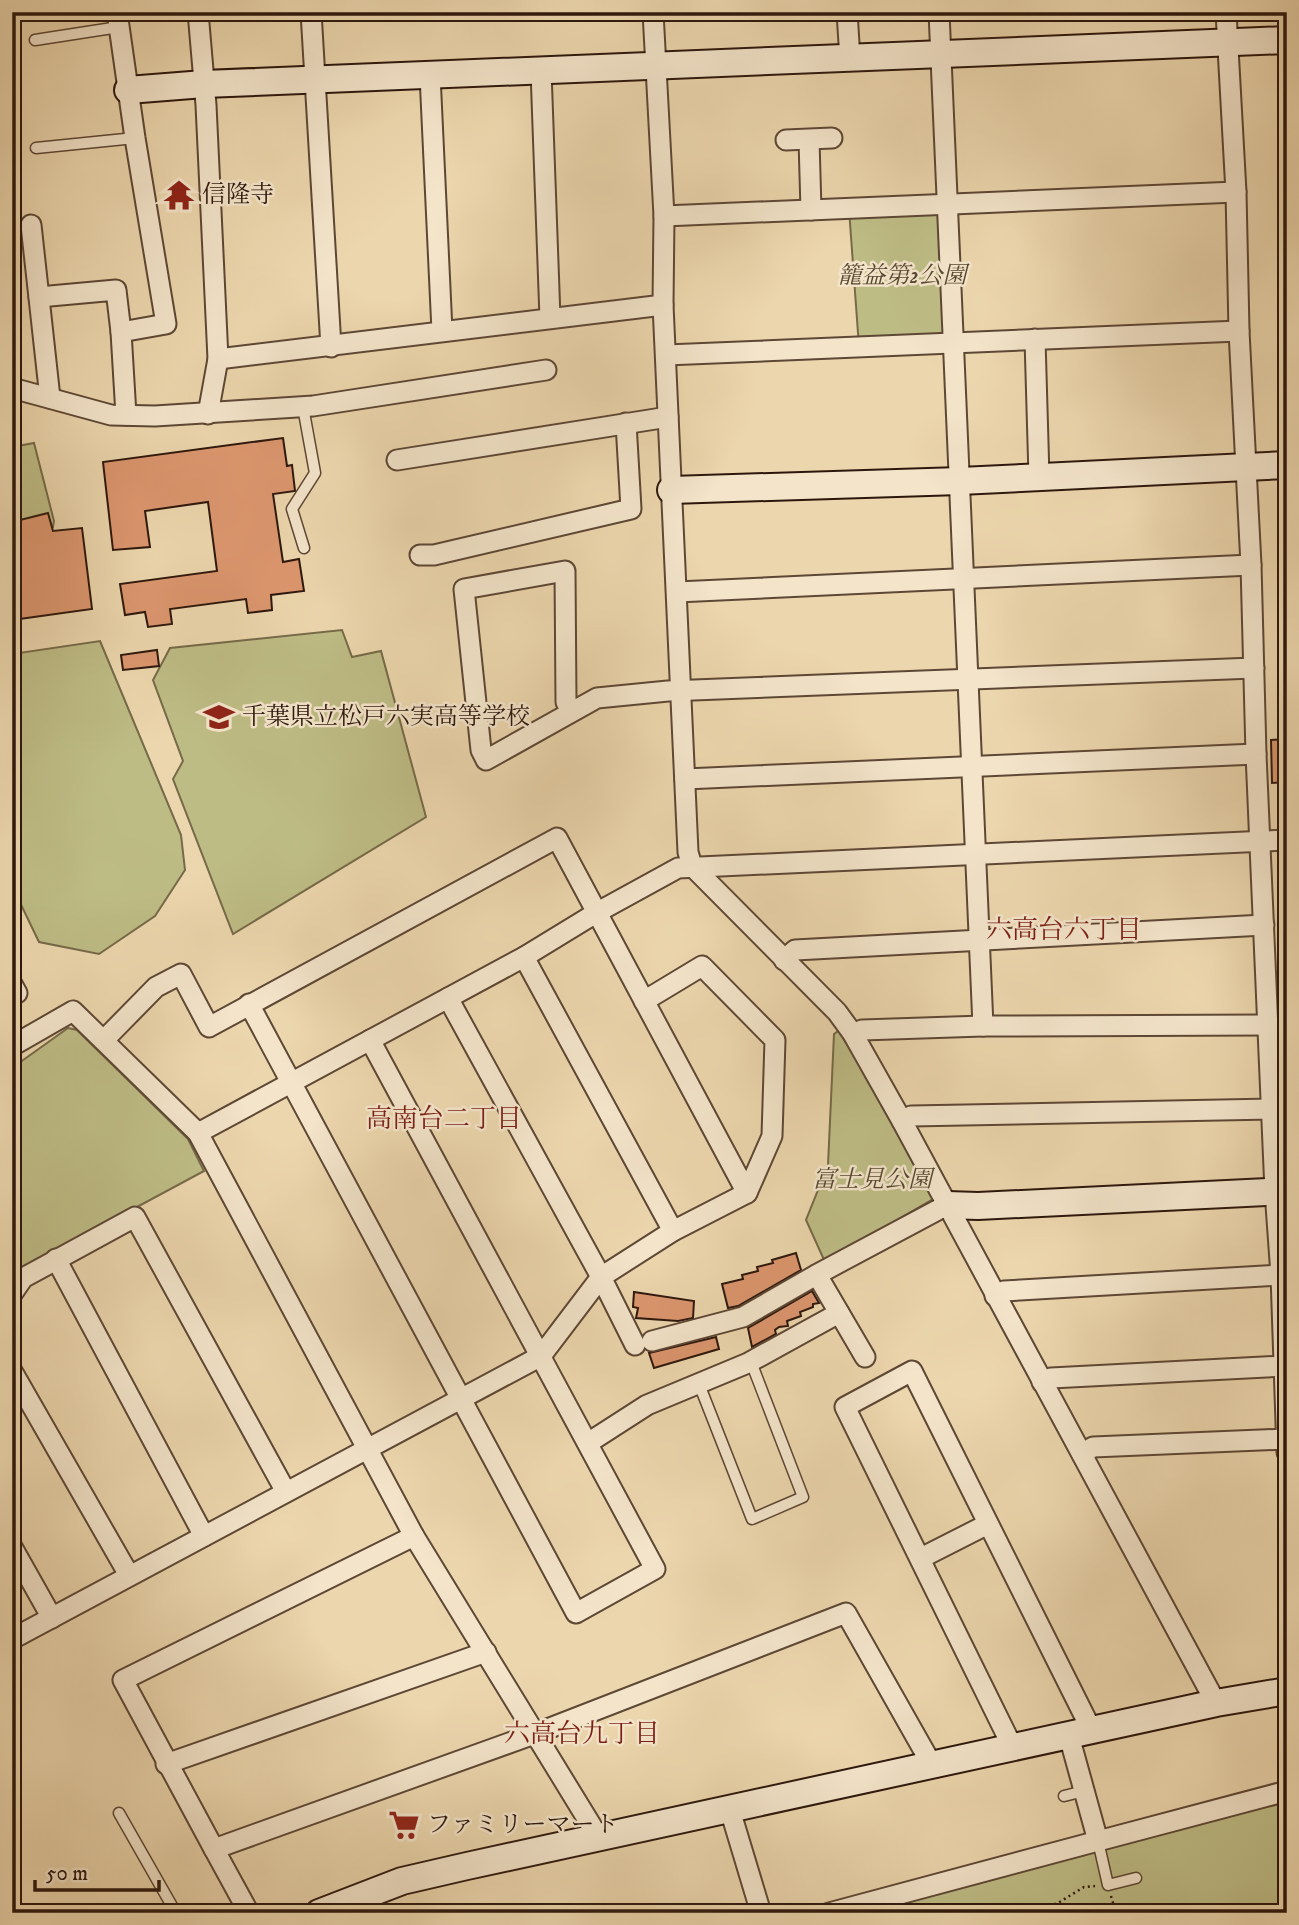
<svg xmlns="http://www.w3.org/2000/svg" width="1299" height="1925" viewBox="0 0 1299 1925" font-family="'IM FELL DW Pica','Noto Serif JP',serif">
<rect width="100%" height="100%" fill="#ecd6ad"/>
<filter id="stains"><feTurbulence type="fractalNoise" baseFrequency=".00286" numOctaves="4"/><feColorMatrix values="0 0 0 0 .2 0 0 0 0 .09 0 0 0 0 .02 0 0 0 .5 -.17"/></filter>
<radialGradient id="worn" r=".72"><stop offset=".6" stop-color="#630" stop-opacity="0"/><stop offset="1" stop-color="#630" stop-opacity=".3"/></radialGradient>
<g fill="#bebc85" stroke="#766a49" stroke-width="2">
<path d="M947 205 953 343 859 347 849 209Z"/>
<path d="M34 443 54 521 53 527 27 531 21 527 12 489V447Z"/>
<path d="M342 630 352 657 381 651 426 817 233 934 173 779 183 761 153 680 170 648Z"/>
<path d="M100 641 181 835 185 870 155 916 99 954 39 942 12 886V654Z"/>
<path d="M68 1028 77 1030 188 1139 204 1171 18 1271 12 1267V1068Z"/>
<path d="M841 1029 933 1199 825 1262 806 1220 828 1165 834 1034Z"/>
<path d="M1287 1799V1913H858Z"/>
</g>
<g fill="#dc966e" stroke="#2d170d" stroke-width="2">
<path d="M283 438 287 466 292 465 295 491 273 494 283 562 299 559 304 591 271 595 272 610 248 613 246 599 170 609 172 624 148 627 145 612 125 615 120 584 217 571 208 502 145 511 150 547 113 550 103 462Z"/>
<path d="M48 513 53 531 82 528 92 609 12 620V522Z"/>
<path d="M157 650 159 666 123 670 121 655Z"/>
<path d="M1287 739V782L1272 783 1271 740Z"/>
<path d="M796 1253 801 1270 738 1306 728 1308 722 1284 743 1279 742 1275 758 1271 757 1267 773 1263 772 1260Z"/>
<path d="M812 1291 819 1303 813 1304V1307L800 1312 801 1316 787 1321 788 1326 779 1327 775 1330 776 1334 752 1347 748 1328Z"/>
<path d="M634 1292 694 1301 693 1318 678 1321 636 1318 638 1308 633 1307Z"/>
<path d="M716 1337 719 1349 654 1368 649 1353Z"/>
</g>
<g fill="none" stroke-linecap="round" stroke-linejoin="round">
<g stroke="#5d4735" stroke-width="13">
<g id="lane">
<path d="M35 40 119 27"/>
<path d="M36 148 135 138"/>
<path d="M303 407 315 473 292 509 304 548"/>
<path d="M699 1384 752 1519 803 1497 751 1362"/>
<path d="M1064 1796 1084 1791"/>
<path d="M119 1813 176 1913"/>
<path d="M1098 1841 1108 1885 1136 1878"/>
</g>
</g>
<g stroke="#5d4735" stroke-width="23">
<g id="street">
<path d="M117 12 135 138 166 324 121 332 126 415"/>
<path d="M198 12 206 105 218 359 208 414"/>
<path d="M311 12 331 347"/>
<path d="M653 12 664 216 663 305 688 852 692 866 837 1012 853 1034 902 1121 1216 1703"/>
<path d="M847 12 850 59"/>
<path d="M939 12 983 1026"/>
<path d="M1226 12 1236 192 1239 331 1251 565 1256 754 1275 1191 1281 1275 1287 1452"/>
<path d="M541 71 550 318"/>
<path d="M430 75 442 331"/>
<path d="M786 140 832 138"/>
<path d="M809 140 811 210"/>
<path d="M664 216 1236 192"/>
<path d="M31 225 50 398"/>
<path d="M39 297 116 290 121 332"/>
<path d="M1035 339 1039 477"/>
<path d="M666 355 1239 331"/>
<path d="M218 359 663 305"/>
<path d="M12 388 111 415 155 416 313 406 546 370"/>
<path d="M397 460 668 417"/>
<path d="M420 555H434L631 509 626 423"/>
<path d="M677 592 1251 565"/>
<path d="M571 712 566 702 565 571 464 589 481 750 486 760 597 698 668 691 1254 668"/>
<path d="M685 779 1256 754"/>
<path d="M524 957 673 1231"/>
<path d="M784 960 795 950 1264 925"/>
<path d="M12 984 17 993 12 996"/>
<path d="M448 998 601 1277 635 1345"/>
<path d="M249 1004 576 1613 655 1569 370 1040"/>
<path d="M853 1034 862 1030 983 1026 1268 1025"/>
<path d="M104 1040 156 987 181 974 209 1027 557 838 747 1193"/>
<path d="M12 1046 73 1011 198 1133 414 1536 599 1838"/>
<path d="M902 1121 911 1116 1272 1109"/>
<path d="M198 1133 524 957 596 913 678 868 1287 840"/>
<path d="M56 1259 204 1536"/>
<path d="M817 1275 865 1357"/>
<path d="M12 1294 23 1278 135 1217 286 1492"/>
<path d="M995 1296 1004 1291 1281 1275"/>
<path d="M652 1341 743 1317 816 1275 947 1205"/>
<path d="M12 1371 129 1575"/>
<path d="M1042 1382 1051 1378 1284 1366"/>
<path d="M588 1443 647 1405 748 1363 839 1313"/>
<path d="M1082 1454 1093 1447 1286 1439"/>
<path d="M414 1536 123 1680 214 1849 537 1733 846 1613 932 1765"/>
<path d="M12 1547 52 1618"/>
<path d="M921 1558 988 1524"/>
<path d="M12 1639 541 1356 601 1277 673 1231 747 1193 772 1136 775 1040 702 966 644 1001"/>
<path d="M1013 1748 845 1407 912 1371 1092 1731"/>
<path d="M166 1764 486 1652"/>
<path d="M730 1810 761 1913"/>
<path d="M1098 1841 1287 1791"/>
<path d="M214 1849 249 1913"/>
<path d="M829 1913 1098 1841 1069 1736"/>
</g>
</g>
<g stroke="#2d170d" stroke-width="30">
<g id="secondary">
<path d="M128 90 204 84 1287 40"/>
<path d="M671 490 960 481 1287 465"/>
<path d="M947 1205 978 1206 1287 1191"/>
<path d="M319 1913 402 1881 467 1866 1216 1703 1287 1691"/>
</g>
</g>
<g stroke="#2d170d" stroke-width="2.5" stroke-dasharray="2 3.5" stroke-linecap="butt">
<path d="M1111 1896 1116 1913"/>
<path d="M1028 1913 1058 1903 1084 1887 1095 1886"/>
</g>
<use href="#lane" stroke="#f3e4ca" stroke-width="10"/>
<use href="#street" stroke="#f3e4ca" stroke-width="19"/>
<use href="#secondary" stroke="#f3e4ca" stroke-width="26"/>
</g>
<defs>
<g id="temple-bare" transform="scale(2.415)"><path d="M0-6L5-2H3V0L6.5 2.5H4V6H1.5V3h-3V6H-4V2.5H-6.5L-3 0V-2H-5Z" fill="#8f2418" stroke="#f3e4ca" stroke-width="2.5" paint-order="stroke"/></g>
<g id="school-bare" transform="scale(2.415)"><path d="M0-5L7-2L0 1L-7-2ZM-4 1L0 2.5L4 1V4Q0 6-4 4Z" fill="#8f2418" stroke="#f3e4ca" stroke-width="2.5" paint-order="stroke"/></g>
<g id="supermarket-bare" transform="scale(2.415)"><path d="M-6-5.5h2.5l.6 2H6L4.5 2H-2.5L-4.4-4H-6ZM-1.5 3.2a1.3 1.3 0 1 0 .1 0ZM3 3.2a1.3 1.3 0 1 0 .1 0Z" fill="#8f2418" stroke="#f3e4ca" stroke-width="2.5" paint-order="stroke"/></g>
</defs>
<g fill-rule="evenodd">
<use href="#temple-bare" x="179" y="195"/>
<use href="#school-bare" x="219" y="717"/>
<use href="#supermarket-bare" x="404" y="1825"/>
</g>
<g text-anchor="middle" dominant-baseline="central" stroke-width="5" stroke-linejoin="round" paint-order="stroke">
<g font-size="24" fill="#2d170d" stroke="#f3e4ca" text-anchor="start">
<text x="202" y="195">信隆寺</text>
<text x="242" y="717">千葉県立松戸六実高等学校</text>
<text x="427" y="1825">ファミリーマート</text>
</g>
<g font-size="24" font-style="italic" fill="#584931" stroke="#f3e4ca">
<text x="902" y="276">籠益第2公園</text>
<text x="872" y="1180">富士見公園</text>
</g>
<g font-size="26" fill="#7a1f14" stroke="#f3e4ca">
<text x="1064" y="930">六高台六丁目</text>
<text x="444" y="1119">高南台二丁目</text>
<text x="582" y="1734">六高台九丁目</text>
</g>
</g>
<rect width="1299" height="1925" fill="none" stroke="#ecd6ad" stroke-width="42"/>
<rect x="14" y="14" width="1271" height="1897" fill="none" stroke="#2d170d" stroke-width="3.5"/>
<rect x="21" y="21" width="1257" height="1883" fill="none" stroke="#2d170d" stroke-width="2"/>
<path d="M35 1880v10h124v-10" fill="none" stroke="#2d170d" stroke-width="3.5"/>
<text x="46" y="1880" font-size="21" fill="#2d170d" stroke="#f3e4ca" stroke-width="5" paint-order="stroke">50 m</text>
<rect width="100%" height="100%" filter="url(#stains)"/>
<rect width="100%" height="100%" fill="url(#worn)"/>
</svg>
